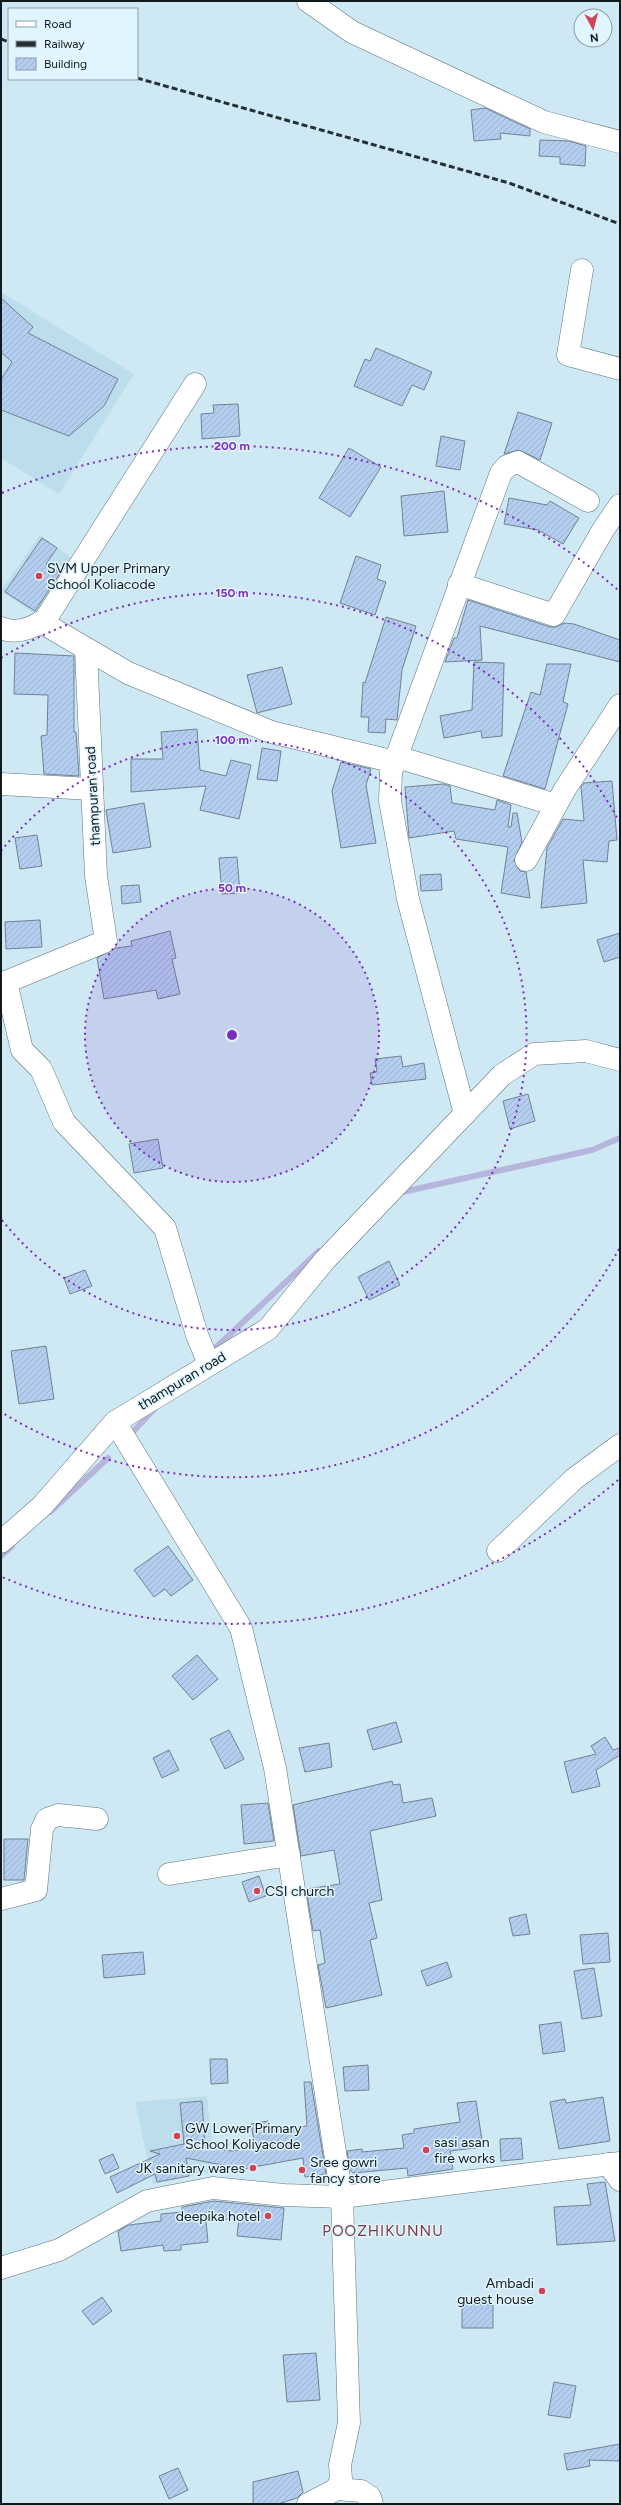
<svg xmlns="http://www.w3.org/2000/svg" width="621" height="2505" viewBox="0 0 621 2505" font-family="Figtree,sans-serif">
<defs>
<pattern id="building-hatch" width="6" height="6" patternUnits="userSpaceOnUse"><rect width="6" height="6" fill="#b4cef0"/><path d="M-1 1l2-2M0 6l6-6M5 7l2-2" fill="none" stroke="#9ab0cd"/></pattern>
</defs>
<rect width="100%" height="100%" fill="#cfe9f4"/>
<g fill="#bcddeb">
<path d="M1 292 134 374 59 494 1 458Z"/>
<path d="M40 535 77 562 42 619 1 591Z"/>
<path d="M207 2096 215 2171 153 2184 135 2102Z"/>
</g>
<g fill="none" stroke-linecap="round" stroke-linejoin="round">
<g stroke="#b6b6dd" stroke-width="6">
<path d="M398 1193 592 1150 620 1138"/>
<path d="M210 1353 319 1251"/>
<path d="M131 1434 156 1407"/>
<path d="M50 1512 108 1458"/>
<path d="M1 1556 12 1546"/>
</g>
</g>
<g fill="url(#building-hatch)" stroke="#738092">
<path d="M485 108 530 129V136L500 133 501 139 474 141 471 110Z"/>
<path d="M540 140 569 141 586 146 585 166 560 164V157L539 156Z"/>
<path d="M1 298 33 327 28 333 118 379 104 406 69 436 1 410V380L12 362 1 352Z"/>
<path d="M376 348 432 372 424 390 412 385 402 406 354 386 365 359 370 361Z"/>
<path d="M238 404 240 436 202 439 201 414 214 413 213 405Z"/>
<path d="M518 412 552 423 540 460 519 450 504 454Z"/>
<path d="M441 436 465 441 460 470 436 466Z"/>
<path d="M349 448 381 467 350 517 319 498Z"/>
<path d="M444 491 448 532 404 536 401 496Z"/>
<path d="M509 498 547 505 550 501 579 518 563 544 538 530 504 524Z"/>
<path d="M42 538 57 548 46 564 60 573 35 611 5 592Z"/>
<path d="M356 556 381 565 377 579 386 582 375 615 340 603Z"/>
<path d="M468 600 550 627H556L564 623 574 624 620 640V662L480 626 482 660 445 662 454 638H457Z"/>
<path d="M386 617 416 626 402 670 397 720 386 719 385 733 368 732 369 717H361L363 682 365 683Z"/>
<path d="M15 653 74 656V732H76L79 776 44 774 41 736 47 735 48 695 14 694Z"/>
<path d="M474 662 504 663 502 736 482 738 481 731 444 738 440 716 472 710Z"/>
<path d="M547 664H571L563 702 568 704 545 789 503 776 531 692 540 695Z"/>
<path d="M282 667 292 704 257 713 247 675Z"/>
<path d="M197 729 200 770 226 776 231 760 251 765 239 819 200 810 206 786 131 792V759H163L161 732Z"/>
<path d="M262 748 281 751 277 781 257 779Z"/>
<path d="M341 762 371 769 366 785 376 843 341 848 332 791Z"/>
<path d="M612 781 617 840 609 841 607 862 583 860 587 903 541 908 547 848 563 819 584 821 581 787 584 783Z"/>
<path d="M443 784 450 786 452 803 495 810 497 800 511 805 508 827H511L513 813H517L522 842 514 861 520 871 526 872 530 898 501 893 508 847 456 839 454 831 409 838 405 787Z"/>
<path d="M144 803 151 847 113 853 106 810Z"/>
<path d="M37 835 42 866 20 869 15 838Z"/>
<path d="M237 857 240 893 222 894 219 858Z"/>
<path d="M441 874 442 890 421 891 420 875Z"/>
<path d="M139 885 141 902 122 904 121 886Z"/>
<path d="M40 920 42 947 6 949 5 922Z"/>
<path d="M170 931 176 958 172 959 180 994 158 999 156 990 104 999 97 958 116 948 132 946 131 941Z"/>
<path d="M620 933V957L604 962 597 940Z"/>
<path d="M401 1056 403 1067 424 1063 426 1079 372 1085 370 1073 377 1072 375 1059Z"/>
<path d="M528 1094 535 1121 510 1129 503 1101Z"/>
<path d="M158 1139 163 1168 134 1173 129 1144Z"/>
<path d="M389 1261 400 1285 369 1300 358 1277Z"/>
<path d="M85 1270 92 1286 70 1294 64 1278Z"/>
<path d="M46 1346 54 1399 19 1404 11 1351Z"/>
<path d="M168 1546 193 1580 171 1596 165 1589 154 1597 134 1570Z"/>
<path d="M197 1655 218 1679 193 1700 172 1676Z"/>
<path d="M396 1722 402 1742 373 1750 367 1730Z"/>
<path d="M229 1730 244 1759 225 1769 210 1739Z"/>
<path d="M605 1737 613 1750 620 1748V1755L596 1770 600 1786 572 1793 564 1762 596 1754 591 1746Z"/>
<path d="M329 1743 332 1767 305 1772 299 1748Z"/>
<path d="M169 1750 179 1770 162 1778 153 1758Z"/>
<path d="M392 1781 393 1785 400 1784 403 1803 432 1798 436 1816 370 1831 382 1900 369 1903 377 1938 370 1940 382 1995 326 2008 318 1965 325 1963 320 1930 313 1931 306 1889 340 1884 334 1850 301 1856 293 1805Z"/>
<path d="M268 1803 274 1841 244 1844 241 1805Z"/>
<path d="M4 1839H28L24 1880H4Z"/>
<path d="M259 1876 266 1896 249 1902 242 1882Z"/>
<path d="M526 1914 530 1934 513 1936 509 1918Z"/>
<path d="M608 1933 610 1962 583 1964 580 1935Z"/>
<path d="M143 1952 145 1974 104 1978 102 1955Z"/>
<path d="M447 1962 452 1977 427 1986 421 1971Z"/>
<path d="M594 1968 602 2016 582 2019 574 1971Z"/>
<path d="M561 2022 565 2051 543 2054 539 2025Z"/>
<path d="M210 2059H227L228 2083 211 2084Z"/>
<path d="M368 2065 369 2090 345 2091 343 2067Z"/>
<path d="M304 2082H311L326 2174 305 2177 303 2158 243 2169 186 2158 189 2176 157 2182 155 2174 117 2193 110 2177 160 2154 150 2151 184 2144 180 2103 202 2101 205 2146 232 2151 255 2147 251 2124 268 2121 269 2131 307 2126Z"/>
<path d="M603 2097 610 2141 559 2149 550 2102 565 2099 566 2103Z"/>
<path d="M476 2101 483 2147 450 2151 453 2169 408 2176 407 2168 353 2173 350 2170 347 2151 362 2149V2152L404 2148 402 2135 414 2133V2129L460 2122 457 2103Z"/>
<path d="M521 2138 523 2159 501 2161 500 2139Z"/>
<path d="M113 2154 119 2168 105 2174 99 2160Z"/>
<path d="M605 2182 615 2241 557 2245 554 2207 591 2205 587 2184Z"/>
<path d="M214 2201 284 2208 281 2240 237 2236 239 2218 206 2221 208 2242 181 2245V2250L164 2251 163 2245 121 2251 118 2231 129 2225 161 2221V2214L182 2212V2207Z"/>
<path d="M102 2297 112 2311 93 2325 82 2311Z"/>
<path d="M462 2304 493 2305V2328H462Z"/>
<path d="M316 2353 320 2400 287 2402 283 2355Z"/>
<path d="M554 2382 576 2386 570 2418 548 2415Z"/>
<path d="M620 2444V2461L589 2460 590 2466 567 2470 564 2454Z"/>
<path d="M178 2468 188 2490 169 2499 159 2476Z"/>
<path d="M298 2471 303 2492 297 2498 278 2504H253V2482Z"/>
</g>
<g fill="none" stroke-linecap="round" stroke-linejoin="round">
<g stroke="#5c737d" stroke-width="23">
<g id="minor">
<path d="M308 1 352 32 544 122 620 142"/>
<path d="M582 270 568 355 620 369"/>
<path d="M459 584 554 615 603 530 620 505"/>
<path d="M41 622 128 673 271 732 395 762"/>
<path d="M1 628C16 635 32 628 45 620L195 384"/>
<path d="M86 650 96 876 106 941 6 982 22 1050 41 1069 64 1122 165 1228 197 1335 209 1364"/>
<path d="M397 757 556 805"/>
<path d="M1 784 92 789"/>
<path d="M526 860 565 789 620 705"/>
<path d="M465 1114 408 899 390 801 391 772 501 473 507 466 518 462 588 501"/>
<path d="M115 1422 241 1628 275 1768 342 2197 349 2423 340 2465 341 2479 337 2489 361 2491 370 2497 372 2504"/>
<path d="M1 1542 42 1506 115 1422 268 1329 325 1260 502 1075 534 1054 586 1051 620 1060"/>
<path d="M498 1551 574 1479 620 1445"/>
<path d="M169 1874 289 1855"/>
<path d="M1 1899 36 1890 42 1829 47 1819 58 1815 97 1819"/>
<path d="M608 2164 620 2180"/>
<path d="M308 2504 337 2489"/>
</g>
</g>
<g stroke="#5c737d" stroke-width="23">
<path id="major" d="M1 2268 59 2250 147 2201 213 2188 284 2195 342 2197 620 2163"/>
</g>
<use href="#minor" stroke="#fff" stroke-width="22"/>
<use href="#major" stroke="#fff" stroke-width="22"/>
<g stroke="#243034" stroke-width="3" stroke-dasharray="6 3" stroke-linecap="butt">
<path d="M1 39 9 42"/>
<path d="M137 78 509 183 620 224"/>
</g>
</g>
<circle cx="232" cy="1035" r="147" fill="#7b2cbf" fill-opacity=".12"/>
<g fill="none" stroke="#7b2cbf" stroke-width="2" stroke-dasharray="2 4">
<circle cx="232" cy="1035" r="147"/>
<path d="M1 851A295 295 0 1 1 1 1219"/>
<path d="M619 1249A442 442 0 0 1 1 1412M1 658A442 442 0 0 1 619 821"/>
<path d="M618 1480A589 589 0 0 1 2 1577M2 493A589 589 0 0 1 618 590"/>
</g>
<g fill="#d24253" stroke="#e0f5fe" stroke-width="1.5">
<circle cx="39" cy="576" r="4"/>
<circle cx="257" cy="1891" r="4"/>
<circle cx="177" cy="2136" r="4"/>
<circle cx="426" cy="2150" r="4"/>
<circle cx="253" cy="2168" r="4"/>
<circle cx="302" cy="2170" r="4"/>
<circle cx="268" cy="2216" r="4"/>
<circle cx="542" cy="2291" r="4"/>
</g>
<g text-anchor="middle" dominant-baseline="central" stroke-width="3" stroke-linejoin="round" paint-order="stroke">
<g font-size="14" fill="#101a1d" stroke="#e0f5fe" text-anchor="start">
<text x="47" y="568">SVM Upper Primary<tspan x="47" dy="16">School Koliacode</tspan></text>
<text x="265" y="1891">CSI church</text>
<text x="185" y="2128">GW Lower Primary<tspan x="185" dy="16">School Koliyacode</tspan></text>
<text x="434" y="2142">sasi asan<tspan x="434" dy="16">fire works</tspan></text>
<text x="310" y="2162">Sree gowri<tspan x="310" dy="16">fancy store</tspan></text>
<text x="245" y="2168" text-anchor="end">JK sanitary wares</text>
<text x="260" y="2216" text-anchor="end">deepika hotel</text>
<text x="534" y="2283" text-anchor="end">Ambadi<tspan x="534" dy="16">guest house</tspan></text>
</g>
<g font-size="14" fill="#101a1d" stroke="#e0f5fe">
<text transform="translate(93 796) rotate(-93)">thampuran road</text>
<text transform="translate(182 1381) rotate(-31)">thampuran road</text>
</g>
<g font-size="15" letter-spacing="1" fill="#823a3f" stroke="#e0f5fe">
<text x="383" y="2231">POOZHIKUNNU</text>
</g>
</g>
<circle cx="232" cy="1035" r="6" fill="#7b2cbf" stroke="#e0f5fe" stroke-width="2"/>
<g font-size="12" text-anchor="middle" font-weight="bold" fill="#7b2cbf" stroke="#e0f5fe" stroke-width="3" stroke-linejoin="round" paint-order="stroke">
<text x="232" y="450">200 m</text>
<text x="232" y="597">150 m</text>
<text x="232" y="744">100 m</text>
<text x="232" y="892">50 m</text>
</g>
<rect width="621" height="2505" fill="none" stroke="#101a1d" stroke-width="4"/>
<rect x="8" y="8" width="130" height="72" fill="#e0f5fe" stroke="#8d9da4"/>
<rect x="16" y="21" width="20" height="6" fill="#ffffff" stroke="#8d9da4"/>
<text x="44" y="28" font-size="12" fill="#101a1d">Road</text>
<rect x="16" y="41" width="20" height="6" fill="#243034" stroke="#8d9da4"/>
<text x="44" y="48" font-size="12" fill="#101a1d">Railway</text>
<rect x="16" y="58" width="20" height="12" fill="url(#building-hatch)" stroke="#8d9da4"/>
<text x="44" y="68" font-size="12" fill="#101a1d">Building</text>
<g transform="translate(593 28) rotate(173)"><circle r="19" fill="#e0f5fe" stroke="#8d9da4"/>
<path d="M0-3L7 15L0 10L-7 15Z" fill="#d24253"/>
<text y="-6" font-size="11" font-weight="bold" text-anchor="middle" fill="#101a1d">N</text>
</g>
</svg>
